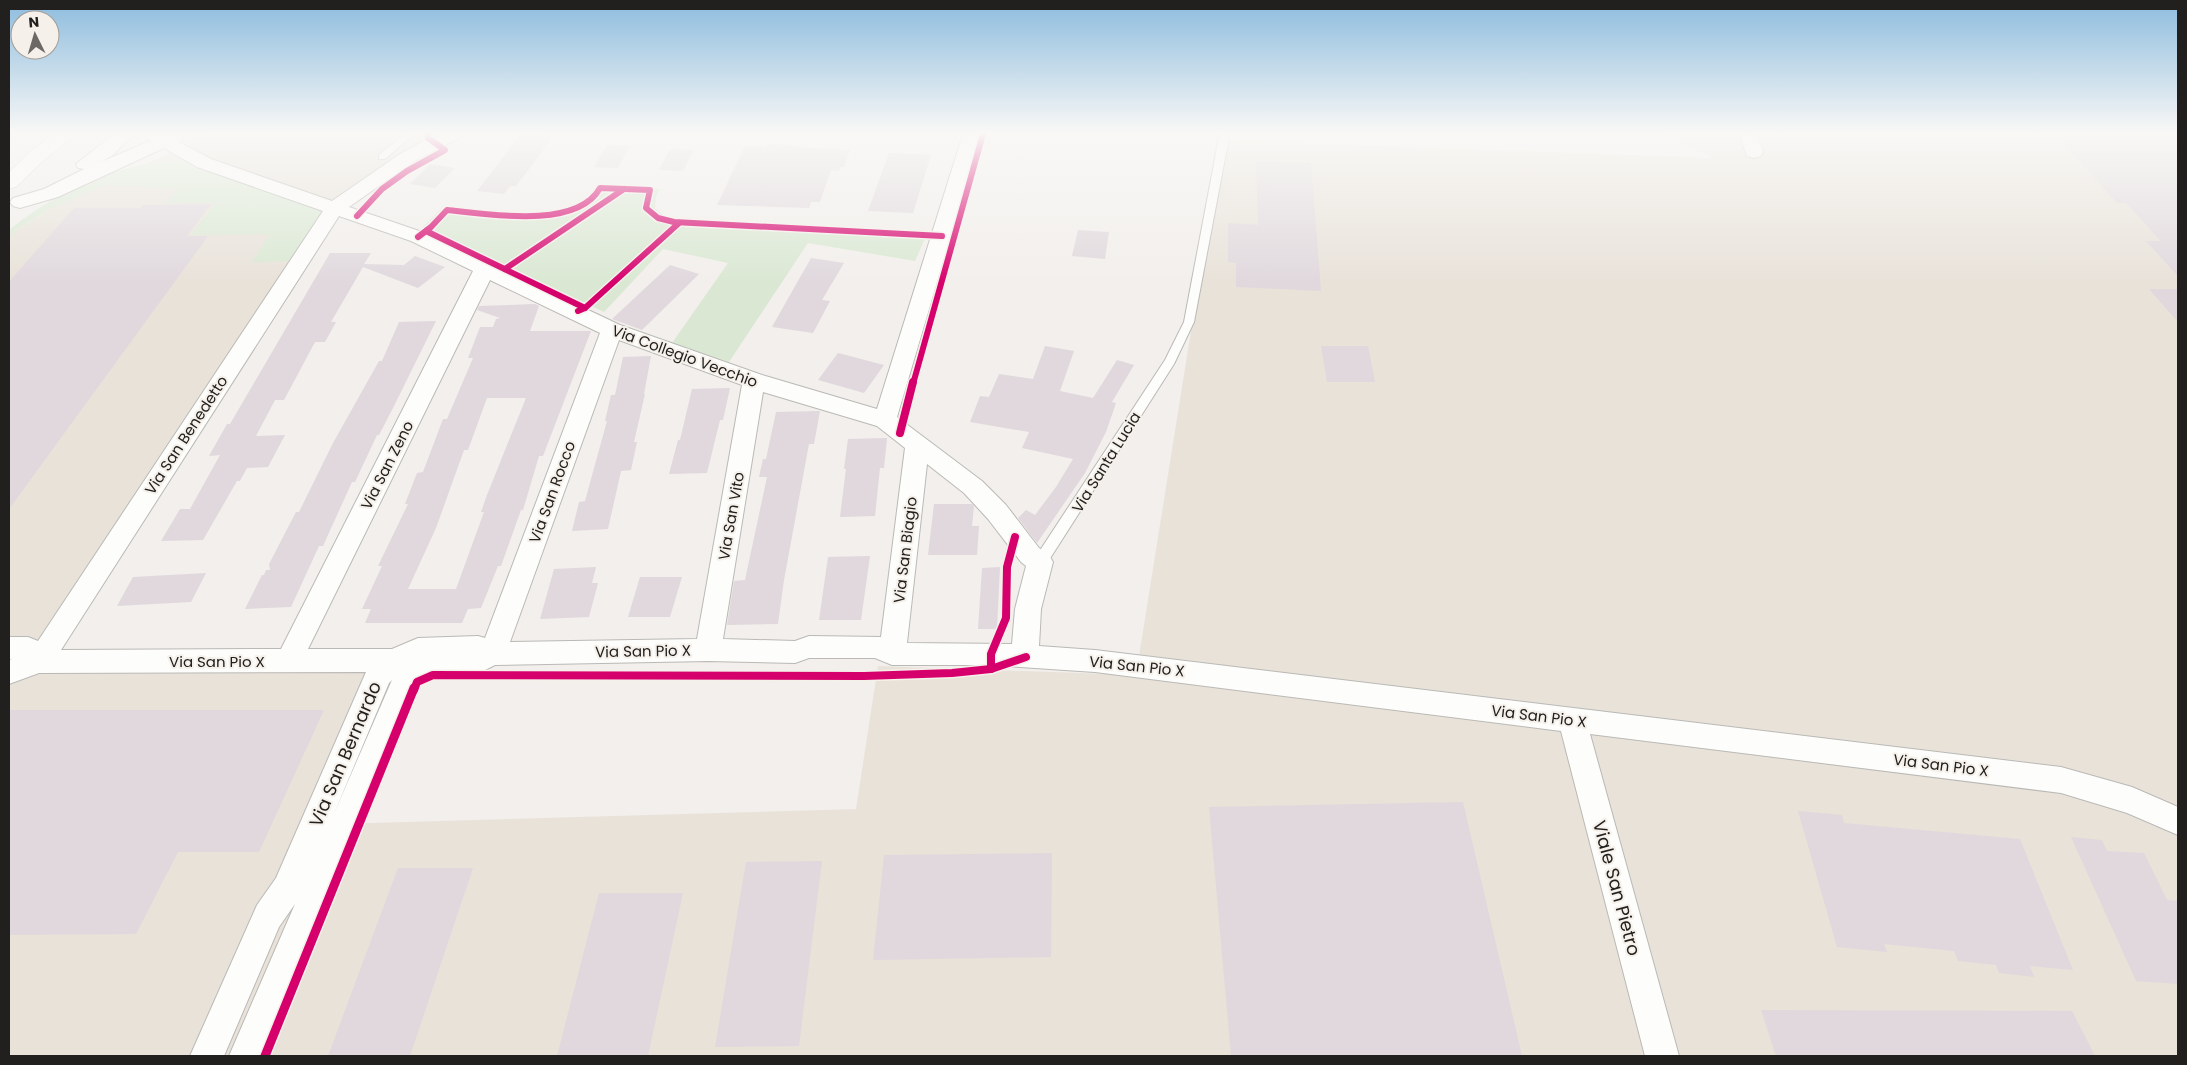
<svg xmlns="http://www.w3.org/2000/svg" width="2187" height="1065" viewBox="0 0 2187 1065" font-family="Poppins,sans-serif">
<rect width="100%" height="100%" fill="#f2efec"/>
<path fill="#e8e2d9" d="M208 134H469L430 149 327 217 34 671 399 670 336 824 856 809 878 666 1136 675 1203 256 1216 142 1295 143 1714 158 1659 134H2178V1056H9V235L58 204 100 182 146 164Z"/>
<g fill="#dae8d3">
<path d="M176 161 201 166 324 210 294 261 252 262 270 234 191 235 215 203H166L178 189 105 185 48 210 18 229 9 239V231L11 228C64 188 109 166 176 161Z"/>
<path d="M597 184 660 189 656 197 655 208 663 215 675 219 928 232 915 261 808 243 729 362 672 343 728 263 663 249 604 312 423 227 443 207C479 209 553 221 582 202 590 197 593 191 597 184Z"/>
</g>
<g fill="#e0d8dd" fill-rule="evenodd">
<path d="M521 134 554 136 516 186H510L504 194 477 191Z"/>
<path d="M2055 134H2178V276L2146 241H2161L2126 203H2117Z"/>
<path d="M767 144 793 145 792 147 850 150 844 167H840L839 171 831 170 820 202H811L809 208 717 205 745 146 766 147Z"/>
<path d="M607 145 630 146 618 168 594 167Z"/>
<path d="M670 149 694 150 683 171 659 170Z"/>
<path d="M889 153 931 155 913 213 868 211Z"/>
<path d="M1256 161 1311 163 1321 291 1236 287V263L1228 262V223L1258 225Z"/>
<path d="M430 164 455 168 435 188 410 184Z"/>
<path d="M211 204 187 236H208L9 509V282L74 208H140L143 205Z"/>
<path d="M1078 230 1109 232 1105 259 1072 256Z"/>
<path d="M330 253H371L364 264 404 265 415 256 445 267 418 288 363 267 331 322H336L325 342H315L284 400H275L256 436 285 435 268 467 247 468 240 481H237L203 540 161 541 180 509H190L220 455 209 456 227 424H230Z"/>
<path d="M811 258 844 263 822 300 830 301 813 333 772 327Z"/>
<path d="M670 265 699 274 642 330 612 319Z"/>
<path d="M2149 289H2178V322Z"/>
<path d="M535 304 539 306 530 331H591L543 456H539L523 510H521L501 566H498L481 608 468 609 462 623H365L371 609H362L382 566H378L408 504H405L417 473 423 472 443 419H447L473 358H468L480 327H493L496 319 500 318 477 310 479 306ZM487 398H526L487 495 481 512H484L456 589H408L436 528 464 450H468Z"/>
<path d="M436 321 393 408 379 435H377L355 482H352L323 546H319L291 607 245 609 262 575H264L266 570H270L269 564 296 512H299L333 443 379 361H382L399 322Z"/>
<path d="M1045 346 1074 351 1060 391 1093 398 1117 360 1134 365 1112 402 1116 403 1106 432 1085 473 1037 543 1018 518 1026 510 1035 515 1056 487 1073 459 1022 448 1029 432 970 422 980 396 989 397 999 374 1033 379Z"/>
<path d="M1321 346H1368L1375 382H1327Z"/>
<path d="M838 353 884 365 864 393 818 380Z"/>
<path d="M651 356 644 394H645L634 442H637L631 470 621 471 608 529 572 531 579 502 585 501 607 421H605L611 395H615L623 357Z"/>
<path d="M730 388 723 420H720L707 473 669 474 678 440H680L692 389Z"/>
<path d="M820 411 814 444H809L784 580 778 624 727 625 734 581 745 580 767 477H759L763 459H766L776 412Z"/>
<path d="M887 438 884 468H880L875 516 840 517 846 469H844L848 439Z"/>
<path d="M934 504H972L974 506 972 526H979L977 555H928Z"/>
<path d="M870 556 861 620H819L828 557Z"/>
<path d="M596 567 592 583H598L589 617 540 619 554 569Z"/>
<path d="M1000 567 997 629H978L982 568Z"/>
<path d="M206 573 191 602 117 606 133 577Z"/>
<path d="M640 577H682L670 617H628Z"/>
<path d="M9 710H324L259 852H178L136 934 9 935Z"/>
<path d="M1463 802 1522 1056H1231L1209 807Z"/>
<path d="M1798 811 1842 815 1844 823 2020 839 2073 970 2030 966 2034 977 1999 973 1996 965 1958 961 1954 951 1884 944 1887 952 1837 947Z"/>
<path d="M2071 837 2102 840 2107 851 2144 853 2167 900 2178 901V984L2136 981Z"/>
<path d="M1052 853 1051 957 873 960 884 855Z"/>
<path d="M822 861 799 1046 715 1047 746 862Z"/>
<path d="M398 868H473L410 1056H328Z"/>
<path d="M599 893H683L648 1056H557Z"/>
<path d="M1761 1010 2072 1011 2095 1056H1776Z"/>
</g>
<g fill="none" stroke-linecap="round" stroke-linejoin="round">
<g stroke="#bab9b6" stroke-width="2">
<g id="lane">
<path d="M404 134H414L385 159H379V155Z"/>
<path d="M1224 134 1229 137 1194 322 1174 364 1058 546 1045 566H1035L1034 562 1035 558 1165 360 1184 322 1219 137Z"/>
</g>
</g>
<g stroke="#bab9b6" stroke-width="2">
<g id="street">
<path d="M114 134H134L113 155 101 162 150 141 143 134H181L183 137 179 142 211 159 332 201 400 154 431 137 437 134H462L459 138 413 162 349 207 425 233 620 325 762 375 877 409 963 134H981L897 417 982 481 1006 505 1039 548 1049 555 1053 562 1041 609 1039 646 1095 650 2061 767 2132 787 2178 807V835L2127 813 2061 793 1590 734 1679 1056H1645L1561 731 1095 672 991 665H892L875 658H809L795 663 708 661 495 665 471 677 420 678 263 1056H229L295 904 279 927 224 1056H190L257 905 276 878 366 672 39 673 9 684V660L12 659H9V637H28L38 641 323 211 197 167 164 148 58 197 20 208 13 206 10 202 13 198 44 189 84 169 78 168 76 164ZM339 216 411 241 473 271 281 649 61 650ZM490 280 600 333 485 638 478 636 418 638 392 649H308ZM619 340 742 385 697 639 510 642ZM763 392 877 426 905 448 881 637 809 636 795 641 723 639ZM927 464 964 493 988 519 1021 562 1026 566 1015 609 1012 644 907 643ZM392 680 333 816 389 683Z"/>
<path d="M1739 134H1757L1763 152 1761 156 1754 158 1747 156Z"/>
</g>
</g>
<g stroke="#bab9b6" stroke-width="1">
<path id="secondary" d="M53 134H76L44 160 16 187 9 189V172L30 152Z"/>
</g>
<use href="#lane" fill="#fdfdfc" fill-rule="evenodd"/>
<use href="#street" fill="#fdfdfc" fill-rule="evenodd"/>
<use href="#secondary" fill="#fdfdfc" fill-rule="evenodd"/>
<g stroke="#f5f0e9" stroke-width="9">
<g id="cycleway-far2">
<path d="M357 216 382 189 407 171 445 150 428 138V134"/>
<path d="M426 231 585 308"/>
<path d="M418 237 431 227 447 210C486 214 577 230 600 188L650 190 646 208 658 218 674 222 942 236"/>
<path d="M505 269 624 189"/>
<path d="M578 311 585 308 679 223"/>
<path d="M913 384 983 134"/>
</g>
</g>
<g stroke="#f5f0e9" stroke-width="11">
<g id="cycleway-far1">
<path d="M900 433 913 382"/>
<path d="M991 669V654L1006 618 1007 567 1015 537"/>
<path d="M414 690 417 682 433 675 864 676 952 673 991 669 1026 657"/>
</g>
</g>
<g stroke="#f5f0e9" stroke-width="12">
<path id="cycleway" d="M265 1056 414 688"/>
</g>
<use href="#cycleway-far2" stroke="#d6006c" stroke-width="6"/>
<use href="#cycleway-far1" stroke="#d6006c" stroke-width="8"/>
<use href="#cycleway" stroke="#d6006c" stroke-width="9"/>
</g>
<linearGradient id="sky" x2="0" y2="1"><stop stop-color="#8dbcde"/><stop offset="0.47" stop-color="#f9f8f6"/><stop offset="1" stop-color="#f9f8f6" stop-opacity="0"/></linearGradient>
<rect width="2187" height="283" fill="url(#sky)"/>
<g text-anchor="middle" dominant-baseline="central" stroke-width="4" stroke-linejoin="round" paint-order="stroke">
<g font-size="15" fill="#22201e" stroke="#f5f0e9">
<text transform="translate(685 356) rotate(20)">Via Collegio Vecchio</text>
<text transform="translate(186 435) rotate(-57)">Via San Benedetto</text>
<text transform="translate(1106 462) rotate(-58)">Via Santa Lucia</text>
<text transform="translate(387 465) rotate(-63)">Via San Zeno</text>
<text transform="translate(552 492) rotate(-70)">Via San Rocco</text>
<text transform="translate(731 516) rotate(-80)">Via San Vito</text>
<text transform="translate(905 550) rotate(-83)">Via San Biagio</text>
<text transform="translate(643 651) rotate(-1)">Via San Pio X</text>
<text x="217" y="661">Via San Pio X</text>
<text transform="translate(1137 666) rotate(6)">Via San Pio X</text>
<text transform="translate(1539 716) rotate(7)">Via San Pio X</text>
<text transform="translate(1941 765) rotate(7)">Via San Pio X</text>
</g>
<g font-size="18" fill="#22201e" stroke="#f5f0e9">
<text transform="translate(345 754) rotate(-67)">Via San Bernardo</text>
<text transform="translate(1617 888) rotate(75)">Viale San Pietro</text>
</g>
</g>
<rect width="2187" height="1065" fill="none" stroke="#22201e" stroke-width="20"/>
<g transform="translate(35 35) rotate(355)"><circle r="24" fill="#f5f0e9" stroke="#a19d98"/>
<path d="M0-4L9 19L0 12L-9 19Z" fill="#6b6866"/>
<text y="-8" font-size="14" font-weight="bold" text-anchor="middle" fill="#22201e">N</text>
</g>
</svg>
